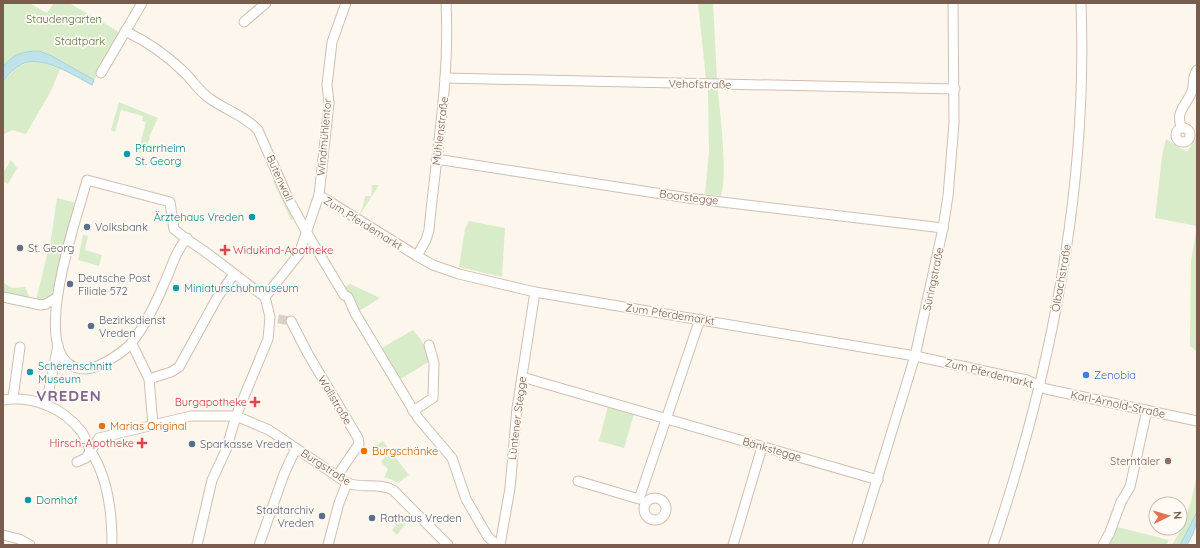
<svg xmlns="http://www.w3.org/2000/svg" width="1200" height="548" viewBox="0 0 1200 548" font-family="Quicksand,sans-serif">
<rect width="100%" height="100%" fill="#fdf6ec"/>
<g fill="#d8ecc9">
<path d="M3 3H29L47 13 54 3H69L121 33 94 80C66 65 29 33 3 67Z"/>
<path d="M698 3H713L717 79H706Z"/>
<path d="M31 61 41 62 60 69 51 91 26 134 12 130 3 135V81L18 67Z"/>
<path d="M716 89 718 91C720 116 728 174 721 196L705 194 709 151 708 90Z"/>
<path d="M119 102 158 118 149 137 150 138 143 154 138 152 146 122 142 121 143 116 121 110 115 132 111 130Z"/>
<path d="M1197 136V352L1190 346 1191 261 1197 226 1155 218 1162 156 1166 139 1187 152Z"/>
<path d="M11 160 17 168 8 184 3 181V173Z"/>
<path d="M276 179 296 218 291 220 273 181Z"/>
<path d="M372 185H379L361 213H360L363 206 365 196H371Z"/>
<path d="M57 198 76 203 53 290 50 296 42 301 36 300 51 239Z"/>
<path d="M469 221 505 228 502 277 459 267 465 229Z"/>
<path d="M83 235 88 236 85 250 102 255 99 266 78 260Z"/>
<path d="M4 283 12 288 25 287 30 299 3 293Z"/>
<path d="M350 284 380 298 359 311 343 288Z"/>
<path d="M413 330 422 341 430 361 399 380 380 349Z"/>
<path d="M608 406 634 414 624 448 599 441Z"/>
<path d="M383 441 409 475 398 483 388 478H384L388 469 381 462 385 457 376 445Z"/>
<path d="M1197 472V512L1180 545H1172C1186 523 1193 498 1197 472Z"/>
<path d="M404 514 414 525 408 521 397 535 392 530Z"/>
<path d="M1117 527 1169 540 1166 545H1108Z"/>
</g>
<g fill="#bfe3e8" stroke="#a5d3da">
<path d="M39 51 52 56 94 80 92 85C75 76 41 54 22 64 14 68 8 75 3 81V67C13 54 23 51 39 51Z"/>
<path d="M1197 512C1197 526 1194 533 1187 545H1180Z"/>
</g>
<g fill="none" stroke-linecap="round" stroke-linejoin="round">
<path stroke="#dcd0c4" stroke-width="9" stroke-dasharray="9 4.5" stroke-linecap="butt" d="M278 319 291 321"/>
<g stroke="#d1beb0" stroke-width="11">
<g id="minor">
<path d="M244 22 266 3"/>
<path d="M125 31C148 42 167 55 185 73 193 81 200 92 209 98 225 110 244 115 258 130L288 198 307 233 344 295 348 297 355 313 418 418 452 458 466 499 488 537 497 545"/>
<path d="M101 73 142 3"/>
<path d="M445 78 955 89"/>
<circle cx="1183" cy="135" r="7"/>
<path d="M1182 128C1174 112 1187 105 1192 91 1195 82 1191 80 1197 70"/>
<path d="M436 159 688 198 943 228"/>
<path d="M319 195 417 256 433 265 459 274 535 292 915 356 1027 380 1046 389 1197 421"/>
<path d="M187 238C175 252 172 267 164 284 156 303 145 326 132 342 125 352 97 369 86 369 20 370 80 210 87 180L170 202 174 229C183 237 194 244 204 251 225 266 244 282 265 297"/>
<path d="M417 256 426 240 429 230C436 155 450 79 446 3"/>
<path d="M3 297 41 305 46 304 56 298"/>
<path d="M265 297 299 254 319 195 329 103 327 85 332 42 346 3"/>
<path d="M291 321 308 354 358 438 359 444 337 476"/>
<path d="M132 344 149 379 153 425"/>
<path d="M522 377 878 480"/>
<path d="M149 379 171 372 179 367 217 298 234 274"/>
<path d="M13 398 20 347"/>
<path d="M3 400C33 395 63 408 81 431 86 437 87 445 91 451 93 456 97 461 99 467 110 491 112 519 112 545"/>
<path d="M46 405 58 345"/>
<path d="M413 411 433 398 434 363 429 345"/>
<path d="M77 462 86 458 99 438 191 416H236L269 430 347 483C362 489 378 482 393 490L448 545"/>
<path d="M578 481 639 499 700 319"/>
<circle cx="655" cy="509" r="11"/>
<path d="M3 535 19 539 30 545"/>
<path d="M197 545 212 480 226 450 236 416 268 339 270 317 265 297"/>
<path d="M259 545 284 474 296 448"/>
<path d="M328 545 339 503 347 483"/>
<path d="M500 545 510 488 517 408 535 292"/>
<path d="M733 545 762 447"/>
<path d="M857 545 915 356 943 228 948 196 954 123 953 3"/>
<path d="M993 545C1052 370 1088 188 1081 3"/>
<path d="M1103 545 1110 532 1121 502 1130 487 1147 410"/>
</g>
</g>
<use href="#minor" stroke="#fff" stroke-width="9"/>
</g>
<g fill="#0f9aa8" stroke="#fffaf3" stroke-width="1.5">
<circle cx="127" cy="154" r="4"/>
<circle cx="252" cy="217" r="4"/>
<circle cx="176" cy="288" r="4"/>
<circle cx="30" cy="372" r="4"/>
<circle cx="28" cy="500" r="4"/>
</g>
<g fill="#5c6f8a" stroke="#fffaf3" stroke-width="1.5">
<circle cx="87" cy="227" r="4"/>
<circle cx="70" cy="284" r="4"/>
<circle cx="91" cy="326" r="4"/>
<circle cx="192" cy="444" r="4"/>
<circle cx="322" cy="516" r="4"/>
<circle cx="372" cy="518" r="4"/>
</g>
<circle fill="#6b7280" stroke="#fffaf3" stroke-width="1.5" cx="20" cy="248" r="4"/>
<g fill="#e0444e" stroke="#fffaf3" stroke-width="1.5">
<path d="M223 244h4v4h4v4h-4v4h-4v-4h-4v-4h4z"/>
<path d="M253 396h4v4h4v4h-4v4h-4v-4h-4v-4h4z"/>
<path d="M140 437h4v4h4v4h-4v4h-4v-4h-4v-4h4z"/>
</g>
<circle fill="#3f7fe0" stroke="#fffaf3" stroke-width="1.5" cx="1086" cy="375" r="4"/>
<g fill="#e8710a" stroke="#fffaf3" stroke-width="1.5">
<circle cx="102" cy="426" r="4"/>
<circle cx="364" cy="451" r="4"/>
</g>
<circle fill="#8d6e63" stroke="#fffaf3" stroke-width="1.5" cx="1168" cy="461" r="4"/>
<g text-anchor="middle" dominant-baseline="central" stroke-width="3.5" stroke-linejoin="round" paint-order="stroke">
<g font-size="11" fill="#537a41" stroke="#fffaf3">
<text x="64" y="19">Staudengarten</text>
<text x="80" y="41">Stadtpark</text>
</g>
<g font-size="11" fill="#7a5c4d" stroke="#fffaf3">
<text transform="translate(700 84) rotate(1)">Vehofstraße</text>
<text transform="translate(440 131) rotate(-83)">Mühlenstraße</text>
<text transform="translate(324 137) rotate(-85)">Windmühlentor</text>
<text transform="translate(280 178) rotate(66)">Butenwall</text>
<text transform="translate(689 197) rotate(7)">Boorstegge</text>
<text transform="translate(363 223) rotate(32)">Zum Pferdemarkt</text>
<text transform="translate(1061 278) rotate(-80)">Ölbachstraße</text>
<text transform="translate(933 279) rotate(-78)">Süringstraße</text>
<text transform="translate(670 314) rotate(9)">Zum Pferdemarkt</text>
<text transform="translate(989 373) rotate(14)">Zum Pferdemarkt</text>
<text transform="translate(335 400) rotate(59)">Wallstraße</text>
<text transform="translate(1118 404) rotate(12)">Karl-Arnold-Straße</text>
<text transform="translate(517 418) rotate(-83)">Lüntener Stegge</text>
<text transform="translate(772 449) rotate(16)">Bänkstegge</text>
<text transform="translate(326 467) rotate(33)">Burgstraße</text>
</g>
<g font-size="11" fill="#0d838f" stroke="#fffaf3" text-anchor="start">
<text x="135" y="148">Pfarrheim<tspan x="135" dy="13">St. Georg</tspan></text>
<text x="244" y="217" text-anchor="end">Ärztehaus Vreden</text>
<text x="184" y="288">Miniaturschuhmuseum</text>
<text x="38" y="366">Scherenschnitt<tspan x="38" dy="13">Museum</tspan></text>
<text x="36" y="500">Domhof</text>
</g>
<g font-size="11" fill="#4e5e75" stroke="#fffaf3" text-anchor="start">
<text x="95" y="227">Volksbank</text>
<text x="78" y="278">Deutsche Post<tspan x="78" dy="13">Filiale 572</tspan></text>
<text x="99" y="320">Bezirksdienst<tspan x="99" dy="13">Vreden</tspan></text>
<text x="200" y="444">Sparkasse Vreden</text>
<text x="314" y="510" text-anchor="end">Stadtarchiv<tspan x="314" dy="13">Vreden</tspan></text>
<text x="380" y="518">Rathaus Vreden</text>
</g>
<g font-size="11" fill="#5b616d" stroke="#fffaf3" text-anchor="start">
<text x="28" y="248">St. Georg</text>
</g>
<g font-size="11" fill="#be3a42" stroke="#fffaf3" text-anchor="end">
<text x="233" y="250" text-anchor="start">Widukind-Apotheke</text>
<text x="247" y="402">Burgapotheke</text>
<text x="134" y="443">Hirsch-Apotheke</text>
</g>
<g font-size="11" fill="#366cbe" stroke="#fffaf3" text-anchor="start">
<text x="1094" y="375">Zenobia</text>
</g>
<g font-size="11" fill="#c56008" stroke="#fffaf3" text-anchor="start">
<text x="110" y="426">Marias Original</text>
<text x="372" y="451">Burgschänke</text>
</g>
<g font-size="11" fill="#785e54" stroke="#fffaf3" text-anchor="end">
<text x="1160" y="461">Sterntaler</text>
</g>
<g font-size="15" font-weight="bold" letter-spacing="1" fill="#846695" stroke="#fffaf3">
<text x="69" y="395">VREDEN</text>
</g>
</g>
<rect width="1200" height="548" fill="none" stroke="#7a5c4d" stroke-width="8"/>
<g transform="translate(1168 516) rotate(85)"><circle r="19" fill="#fffaf3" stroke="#cabbb1"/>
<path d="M0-3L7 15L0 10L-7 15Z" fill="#e76f51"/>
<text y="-6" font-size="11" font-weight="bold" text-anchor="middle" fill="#7a5c4d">N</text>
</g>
</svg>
